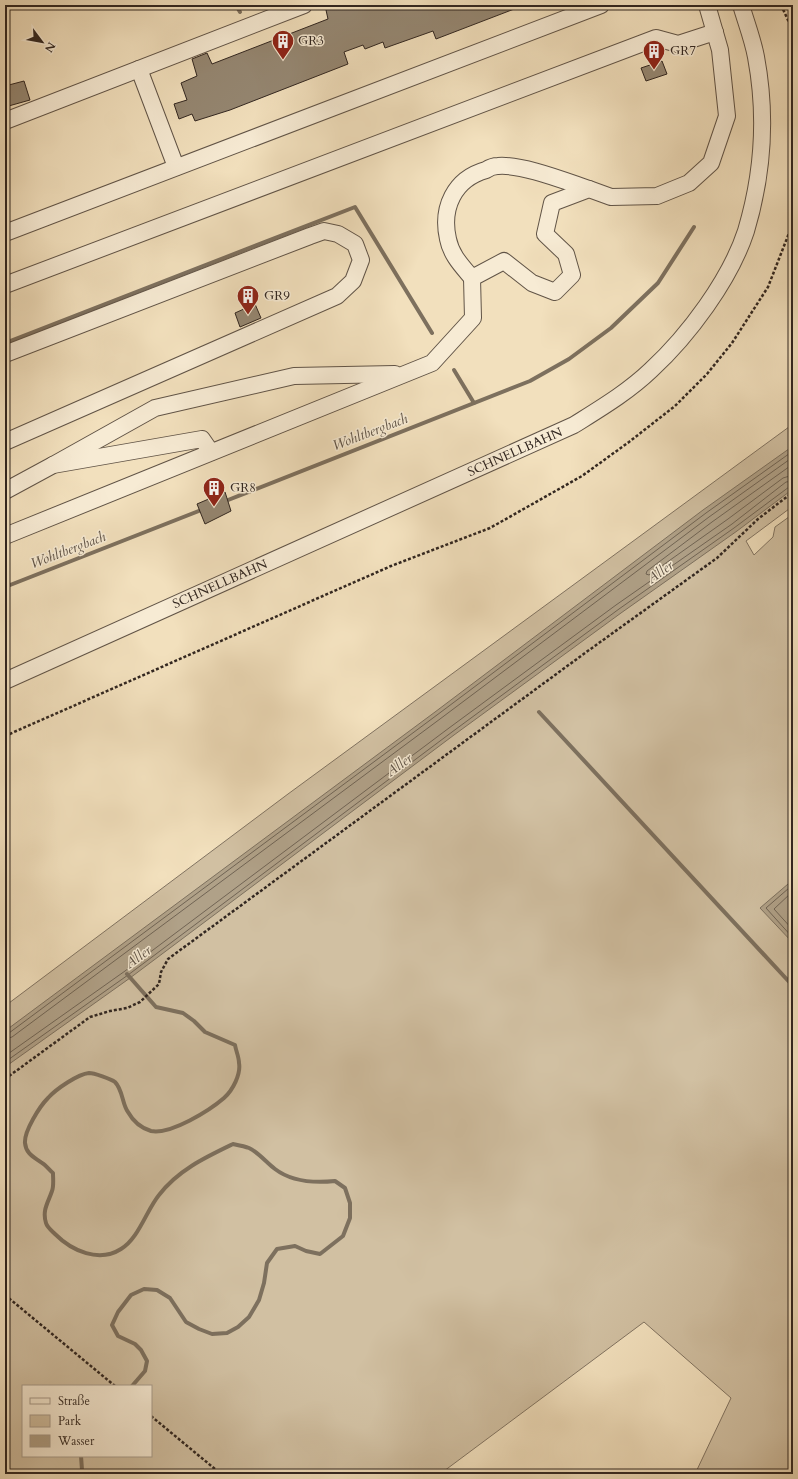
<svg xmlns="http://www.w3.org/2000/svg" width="798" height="1479" viewBox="0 0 798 1479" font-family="Cardo,serif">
<rect width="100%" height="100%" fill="#f2e0bd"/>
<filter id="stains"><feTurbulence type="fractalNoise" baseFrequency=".005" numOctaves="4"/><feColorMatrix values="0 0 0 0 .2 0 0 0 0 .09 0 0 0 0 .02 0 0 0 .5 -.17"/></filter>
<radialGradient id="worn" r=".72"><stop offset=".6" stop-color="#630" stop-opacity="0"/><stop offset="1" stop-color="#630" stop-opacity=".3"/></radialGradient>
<path fill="#d1c0a2" stroke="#817361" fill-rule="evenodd" d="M793 424V506L746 541 754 555 773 537 775 527 793 514V1474H695L731 1398 644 1322 440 1474H5V1006L288 794ZM23 1386H151V1456H23Z"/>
<g fill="#b0a188" stroke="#7d705e">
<path d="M793 446V489L737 531 621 613 454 735 130 978 5 1067V1031L435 712 703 510Z"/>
<path d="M788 884H793V943L760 908Z"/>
</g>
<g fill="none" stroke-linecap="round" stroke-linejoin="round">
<g stroke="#706454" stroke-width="1">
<path d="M793 464 712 522 647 571 646 574 649 575 728 519 783 478 793 475"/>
<path d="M793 887 789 888 766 908 793 938"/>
<path d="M793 893H791L774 909 793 930"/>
<path d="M5 1034 9 1033 437 715 706 513 793 451"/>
<path d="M5 1039 12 1037 440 719 709 517 793 457"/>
<path d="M5 1056 125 971 449 728 616 605 732 524 786 482 793 481"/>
<path d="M5 1062 128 975 452 732 619 609 734 528 789 487 793 486"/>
</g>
<g stroke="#7d705e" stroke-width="4">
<path d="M236 5 240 12"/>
<path d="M5 343 355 207 432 333"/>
<path d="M454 370 474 403"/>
<path d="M223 502 530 381 569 359 611 328 658 283 694 227"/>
<path d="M5 587 204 509"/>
<path d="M539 712 793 986"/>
<path d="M127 974 156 1007 183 1013 194 1021 205 1032 235 1045C236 1051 239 1057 239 1063 241 1074 233 1090 224 1098 210 1110 171 1135 151 1131 141 1128 133 1121 128 1112 122 1104 123 1090 115 1082 111 1079 94 1073 89 1073 78 1074 56 1089 48 1098 40 1106 24 1131 25 1143 26 1154 34 1157 42 1163 46 1165 49 1170 53 1173 53 1179 54 1186 52 1191 48 1203 42 1210 46 1223 47 1227 52 1231 55 1234 72 1251 99 1263 121 1249 139 1238 146 1211 159 1195 178 1170 206 1157 233 1144 238 1145 244 1146 249 1148 258 1152 267 1163 275 1169 292 1182 316 1183 335 1181L345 1188 350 1203V1218L343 1236 320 1254 306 1251 295 1246 277 1249 267 1263 264 1283 259 1300 249 1317 238 1327 227 1333 212 1334 199 1329 186 1322 170 1298 157 1290 144 1289 131 1295 118 1312 112 1325 118 1336 135 1344 141 1350 147 1361 145 1371 132 1386"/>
<path d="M81 1474 82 1470 81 1456"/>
</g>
</g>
<g fill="#958772" stroke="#312620">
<path d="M341 5 522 6 436 39 433 31 385 48 383 42 365 49 363 45 344 52 348 64 230 110 195 121 192 114 179 119 174 104 187 100 181 83 197 76 192 59 207 53 212 64 328 19 326 10Z"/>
<path d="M662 61 667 74 646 81 641 68Z"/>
<path d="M24 81 30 100 5 107V86Z"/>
<path d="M255 304 261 318 240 327 235 313Z"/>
<path d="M225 492 231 511 205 524 197 504Z"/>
</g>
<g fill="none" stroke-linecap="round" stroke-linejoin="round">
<g stroke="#615447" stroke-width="18">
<g id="minor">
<path d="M139 69 176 167"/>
<path d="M5 121 304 5"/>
<path d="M5 233 601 5"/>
<path d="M472 278C462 266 451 255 448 239 441 208 454 179 486 170 489 168 494 166 498 166 522 164 565 181 589 189"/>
<path d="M5 285 656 38 678 44 715 32"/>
<path d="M5 354 310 236 324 231 338 234 355 244 361 260 353 281 337 296 5 442"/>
<path d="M53 465 155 408 294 376 395 374"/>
<path d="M5 491 53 465 202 439 211 452"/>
<path d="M5 536 432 363 473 318 472 278 504 261 532 283 555 292 572 275 566 254 545 234 552 203 589 189 611 197 657 196 689 183 711 163 727 116 720 50 707 5"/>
<path d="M5 681 574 425C601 408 628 392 651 370 688 336 730 280 746 231 763 174 767 116 756 57 753 40 746 22 741 5"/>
</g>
</g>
<g stroke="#312620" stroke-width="2.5" stroke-dasharray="3 2" stroke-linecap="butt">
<path d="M781 5 793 31"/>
<path d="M5 736 391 566 490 528 582 476 629 442 675 406 707 374 732 343 768 287 791 228 793 215"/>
<path d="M5 1079 90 1017 110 1011 127 1008 140 1002 159 984 161 972 168 959 585 653 717 558 758 519 793 492"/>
<path d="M5 1295 115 1386"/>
<path d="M151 1416 221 1474"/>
</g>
<use href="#minor" stroke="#f7ebd4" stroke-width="16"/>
</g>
<defs>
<g id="building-pin" transform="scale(1.15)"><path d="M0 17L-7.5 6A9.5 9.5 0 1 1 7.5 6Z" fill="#8f2418" stroke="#f7ebd4"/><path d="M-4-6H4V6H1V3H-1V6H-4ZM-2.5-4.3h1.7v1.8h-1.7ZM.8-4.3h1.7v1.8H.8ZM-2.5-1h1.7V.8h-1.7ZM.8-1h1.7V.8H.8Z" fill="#fff"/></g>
</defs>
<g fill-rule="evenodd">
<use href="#building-pin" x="283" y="41"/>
<use href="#building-pin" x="654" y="51"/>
<use href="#building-pin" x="248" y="296"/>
<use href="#building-pin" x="214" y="488"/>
</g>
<g text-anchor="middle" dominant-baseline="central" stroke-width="3" stroke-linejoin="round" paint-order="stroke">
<g font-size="13" fill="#312620" stroke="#f7ebd4" text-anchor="start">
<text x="298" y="41">GR3</text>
<text x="670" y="51">GR7</text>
<text x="264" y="296">GR9</text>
<text x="230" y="488">GR8</text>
</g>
<g font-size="13" fill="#312620" stroke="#f7ebd4">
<text transform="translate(515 452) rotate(-24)">SCHNELLBAHN</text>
<text transform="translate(220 584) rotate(-24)">SCHNELLBAHN</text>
</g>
<g font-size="14" font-style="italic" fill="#5d5144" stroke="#f7ebd4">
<text transform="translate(370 432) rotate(-21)">Wohltbergbach</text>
<text transform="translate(68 550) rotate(-21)">Wohltbergbach</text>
<text transform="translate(660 572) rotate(-36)">Aller</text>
<text transform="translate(399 765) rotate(-36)">Aller</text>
<text transform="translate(138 957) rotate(-36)">Aller</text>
</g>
</g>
<rect width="798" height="1479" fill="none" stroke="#f2e0bd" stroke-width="20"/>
<rect x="6" y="6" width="786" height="1467" fill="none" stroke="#312620" stroke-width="2"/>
<rect x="10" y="10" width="778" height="1459" fill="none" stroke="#312620"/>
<rect x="22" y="1385" width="130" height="72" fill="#f7ebd4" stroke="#a89c8c"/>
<rect x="30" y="1398" width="20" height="6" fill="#f7ebd4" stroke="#a89c8c"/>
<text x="58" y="1405" font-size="12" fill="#312620">Straße</text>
<rect x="30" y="1415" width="20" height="12" fill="#d1c0a2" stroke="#a89c8c"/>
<text x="58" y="1425" font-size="12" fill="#312620">Park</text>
<rect x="30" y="1435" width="20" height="12" fill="#b0a188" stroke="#a89c8c"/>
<text x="58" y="1445" font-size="12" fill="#312620">Wasser</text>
<g transform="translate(42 42) rotate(122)" stroke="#f7ebd4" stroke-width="3" paint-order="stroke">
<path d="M0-3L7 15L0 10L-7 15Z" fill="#312620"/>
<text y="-6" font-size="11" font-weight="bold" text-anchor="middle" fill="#312620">N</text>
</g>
<rect width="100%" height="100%" filter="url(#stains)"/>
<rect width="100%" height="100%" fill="url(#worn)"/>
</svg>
